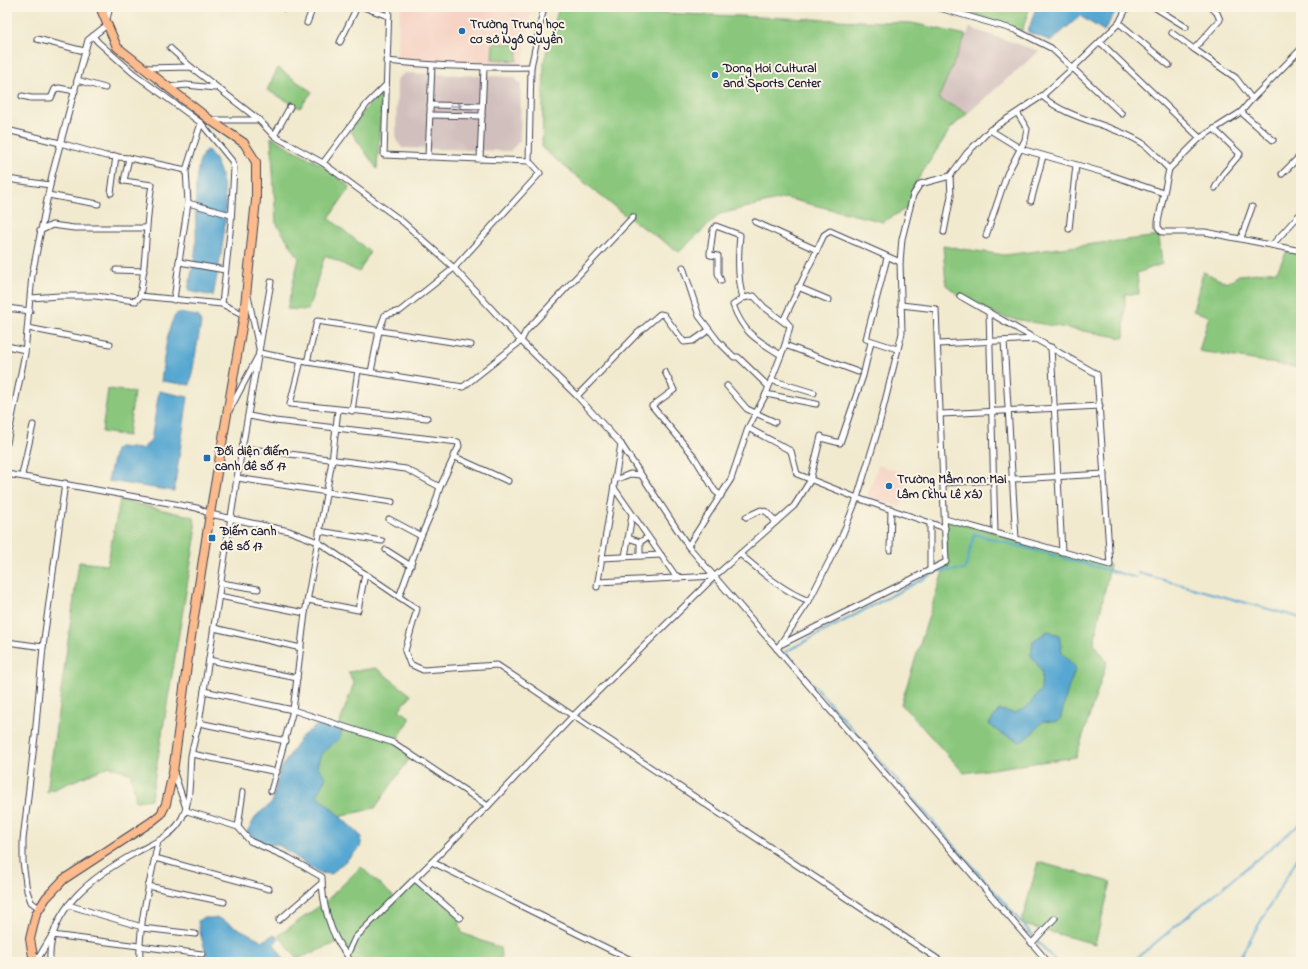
<svg xmlns="http://www.w3.org/2000/svg" width="1308" height="969" viewBox="0 0 1308 969" font-family="'Indie Flower',sans-serif">
<rect width="100%" height="100%" fill="#fcf5e5"/>
<filter id="ink" filterUnits="userSpaceOnUse"><feTurbulence type="fractalNoise" baseFrequency=".025" numOctaves="2"/><feDisplacementMap in="SourceGraphic" scale="8" xChannelSelector="R" yChannelSelector="G"/><feConvolveMatrix kernelMatrix="1 2 1 2 8 2 1 2 1" color-interpolation-filters="sRGB"/></filter>
<filter id="wash" filterUnits="userSpaceOnUse"><feTurbulence type="fractalNoise" baseFrequency=".012" numOctaves="4" result="noise"/><feDisplacementMap in="SourceGraphic" scale="16" xChannelSelector="R" yChannelSelector="G"/><feGaussianBlur stdDeviation="0.9" result="paint"/><feColorMatrix in="noise" values="0 0 0 0 0 0 0 0 0 0 0 0 0 0 0 0 0 1.4 0 .05"/><feComposite in="paint" operator="in"/></filter>
<g filter="url(#wash)">
<rect width="100%" height="100%" fill="#f1eacf"/>
<g fill="#f6d2c3">
<path d="M401 7H529L531 10 523 61 518 65 403 61 397 56 399 20Z"/>
<path d="M878 465 911 475 901 507 867 497Z"/>
</g>
<g fill="#d1bfbd">
<path d="M970 28 1039 51 968 113 938 99Z"/>
<path d="M405 73 514 77 521 84 520 141 510 151 402 148 396 140 397 79Z"/>
</g>
<g fill="#8ac77d" stroke="#56745c">
<path d="M559 7H659V13L912 23 966 35 938 99 968 113 951 128 913 187 909 207 883 222 785 198 720 214 679 252 622 213 542 148 544 61Z"/>
<path d="M963 7H1030L1022 31 962 11Z"/>
<path d="M493 43 519 44 517 61 492 59Z"/>
<path d="M278 68 312 92 300 108 267 90Z"/>
<path d="M382 95 377 169 350 130C357 121 372 97 382 95Z"/>
<path d="M271 137 320 164 350 187 329 218 370 252 359 272 325 255 308 310 287 309 299 258 276 223Z"/>
<path d="M1159 236 1162 264 1137 273 1139 294H1125L1124 338 1008 318 989 312 960 296 946 285 943 246 1004 255Z"/>
<path d="M1288 249 1301 252V368L1199 351 1209 316 1193 311 1203 272 1227 283 1239 275 1277 271Z"/>
<path d="M108 389 134 392 128 436 102 432Z"/>
<path d="M120 500 194 517 196 533 151 799 136 801 131 774 110 766 47 792 79 562 107 565Z"/>
<path d="M945 519 1110 565 1094 643 1107 662 1076 757 964 773 901 704 946 562Z"/>
<path d="M376 668 411 695 399 710 411 718 395 743 412 755 375 808 338 817 317 795C317 782 315 769 320 757 325 744 347 742 339 725L354 683 348 672Z"/>
<path d="M1038 862 1111 882 1095 944 1021 924Z"/>
<path d="M361 867 395 898 415 879 458 916 462 933 500 948 502 962H350L341 941 297 959 279 935 325 902Z"/>
</g>
<g fill="#56a7d1" stroke="#3c6486">
<path d="M1036 7H1066L1073 11 1077 7H1118L1104 31 1080 16 1051 41 1028 32Z"/>
<path d="M206 150 209 151C238 186 221 255 213 296L188 291C190 277 195 261 196 246 197 225 191 163 206 150Z"/>
<path d="M178 313 198 316 201 323 190 385 161 381C163 368 167 319 178 313Z"/>
<path d="M159 391 188 397 174 491 108 481 115 450 119 447 142 449 151 441Z"/>
<path d="M1048 631 1059 635 1062 653 1076 668 1068 689 1060 720 1055 722 1043 721 1030 736 1021 742 1000 733 989 724 999 710 1015 713 1027 707 1041 690 1042 672 1031 655 1033 641Z"/>
<path d="M319 724 342 730 340 738 321 754 317 766 326 777 317 795 362 837 360 848 331 874 319 873 277 844 264 846 247 832 257 815 272 803 280 770 302 736Z"/>
<path d="M202 918H218L263 941 273 935 279 938 274 944 286 962H208C206 948 199 935 198 921Z"/>
</g>
<g fill="none" stroke-linecap="round" stroke-linejoin="round">
<g stroke="#56a7d1" stroke-width="2">
<path d="M1138 573 1301 618"/>
<path d="M1056 962 785 652 938 571 965 570 974 534 1137 578"/>
<path d="M1132 962 1301 823"/>
<path d="M1237 962 1301 852"/>
</g>
</g>
</g>
<g filter="url(#ink)">
<g fill="none" stroke-linecap="round" stroke-linejoin="round">
<g stroke="#414051" stroke-width="7">
<g id="street">
<path d="M363 7 388 16"/>
<path d="M389 7 384 155 529 161 531 67 544 7"/>
<path d="M936 7 1015 30 1051 48 1122 114"/>
<path d="M1154 7 1186 27"/>
<path d="M1211 7 1217 13 1220 20 1194 49 1236 78 1252 99"/>
<path d="M284 8V7"/>
<path d="M106 23 110 7"/>
<path d="M307 23 313 7"/>
<path d="M1119 23 1169 65"/>
<path d="M1172 33 1194 49"/>
<path d="M93 36 98 42 133 73 201 123 232 161 234 168 231 223 222 304"/>
<path d="M37 39 84 51"/>
<path d="M340 42 357 7"/>
<path d="M1100 42 1200 138"/>
<path d="M170 48 191 67"/>
<path d="M1301 49 1252 99 1241 112 1200 138 1169 169 1158 222V227L1162 232H1205L1301 251"/>
<path d="M386 61C435 66 482 68 531 67"/>
<path d="M145 68 191 67 259 120"/>
<path d="M77 80 105 88"/>
<path d="M168 87 186 85 215 88"/>
<path d="M22 96 31 98H51L55 89 59 88 75 91"/>
<path d="M1042 96C1070 121 1111 123 1142 143 1152 149 1160 161 1169 169"/>
<path d="M430 105 482 106"/>
<path d="M1241 112 1273 140"/>
<path d="M430 115 482 116"/>
<path d="M211 120H259L274 136 323 163 403 222 454 268 521 341 577 396 621 444 688 546 1048 962"/>
<path d="M1214 129 1240 154 1223 174 1215 188"/>
<path d="M7 130 60 143 106 156 129 158 186 170"/>
<path d="M990 130 1021 149 1105 173 1163 193"/>
<path d="M274 136 290 107"/>
<path d="M428 157 432 66"/>
<path d="M129 158 124 181 152 185C145 222 147 259 140 296"/>
<path d="M480 159 484 68"/>
<path d="M323 163 367 104 386 85"/>
<path d="M1282 174 1301 155"/>
<path d="M7 179 50 185"/>
<path d="M111 193 116 156"/>
<path d="M48 195 98 204"/>
<path d="M1031 201 1043 156"/>
<path d="M188 203 231 215"/>
<path d="M755 222 817 250"/>
<path d="M1069 229 1076 165"/>
<path d="M40 231 52 225 74 228H145"/>
<path d="M944 232 951 196 950 176 967 153 990 130 1042 96 1072 69 1119 23 1127 7"/>
<path d="M986 236 1007 174 1025 140 1027 129 1018 114"/>
<path d="M1241 238 1252 207"/>
<path d="M1272 245 1301 213"/>
<path d="M887 258 866 339 897 349"/>
<path d="M179 262 188 203 186 170 201 123"/>
<path d="M683 267 699 316 718 341 734 357H738L768 386"/>
<path d="M116 270 144 271"/>
<path d="M721 281 718 273V256L710 255V253L713 230 716 226 740 235C738 255 737 278 743 298"/>
<path d="M798 287 829 300"/>
<path d="M248 296 259 348"/>
<path d="M31 298 59 296H95L136 301 140 296 222 304 244 315"/>
<path d="M174 300 179 262 225 270"/>
<path d="M7 308 30 311"/>
<path d="M989 312 995 533"/>
<path d="M28 328 110 344"/>
<path d="M1004 341 1016 539"/>
<path d="M938 344 1036 339"/>
<path d="M785 345 858 372"/>
<path d="M7 346 25 350"/>
<path d="M1051 347 1062 552"/>
<path d="M260 353 307 362 463 387 521 341 526 331 633 217"/>
<path d="M781 355C756 339 744 334 733 305L743 298 754 296 764 307 785 323"/>
<path d="M301 361 290 404 427 418"/>
<path d="M307 362 317 321 471 345"/>
<path d="M371 372 379 331 385 315 400 311 454 268 540 173 529 161"/>
<path d="M665 372 674 390 652 406 693 455 715 491 721 496"/>
<path d="M771 380 814 393"/>
<path d="M727 386 747 409 775 422"/>
<path d="M766 394 816 404"/>
<path d="M577 396 638 333 660 314 664 315 684 342 693 341 709 330"/>
<path d="M230 409 257 358"/>
<path d="M352 411 358 370"/>
<path d="M941 414 1100 406"/>
<path d="M249 416 275 421 458 442 459 446 440 487 434 507 421 536 399 597"/>
<path d="M748 428 791 451 797 474 857 498 945 528"/>
<path d="M821 438 840 443 863 376 871 342"/>
<path d="M7 443 25 353 32 275 52 175 88 40 107 25"/>
<path d="M243 448 406 469 440 487"/>
<path d="M453 456 508 481"/>
<path d="M7 474 197 508 210 514 289 531 318 542 417 609 405 651 410 664 423 670 497 665 942 962"/>
<path d="M22 475 33 425"/>
<path d="M237 478 392 502"/>
<path d="M615 480 630 474 641 475"/>
<path d="M7 481 8 474"/>
<path d="M943 483 1104 474"/>
<path d="M614 488 675 575 680 577"/>
<path d="M746 517 761 510 767 512 776 522"/>
<path d="M389 519 421 536"/>
<path d="M945 519 1110 565 1097 374 960 296"/>
<path d="M319 531 382 541"/>
<path d="M628 538 640 542"/>
<path d="M688 546 731 479 748 428 766 394 785 345 790 326 784 319 824 235 830 231 900 262"/>
<path d="M386 550 411 566"/>
<path d="M890 550 891 509"/>
<path d="M740 554C761 572 783 591 809 601"/>
<path d="M640 556V542L648 537"/>
<path d="M625 557 632 515"/>
<path d="M602 558 661 555"/>
<path d="M930 571V523"/>
<path d="M598 582 715 576"/>
<path d="M221 583 258 589"/>
<path d="M597 587 621 444"/>
<path d="M219 596 305 613"/>
<path d="M308 600 358 610 365 574"/>
<path d="M214 628 301 648"/>
<path d="M7 642 43 647"/>
<path d="M782 644 946 562 936 309 901 305"/>
<path d="M777 649 809 601 842 536 857 498 877 433 902 333 900 262 902 239 913 195 920 184 950 176"/>
<path d="M209 660 297 678"/>
<path d="M204 691 293 710 394 743 488 806"/>
<path d="M199 723 286 741"/>
<path d="M192 754 277 772"/>
<path d="M174 773 187 811 238 827 250 841 289 858 322 877C322 903 330 935 347 955"/>
<path d="M271 791 293 710 305 613 332 461 338 410"/>
<path d="M238 827 243 792"/>
<path d="M155 858 269 889"/>
<path d="M432 862 635 962"/>
<path d="M415 879 460 918"/>
<path d="M148 886 224 902"/>
<path d="M68 905 142 927"/>
<path d="M39 908 31 902 27 891 23 862V840L35 736 43 647 65 483"/>
<path d="M279 920 322 883"/>
<path d="M142 928 195 934"/>
<path d="M1032 943 1055 918"/>
<path d="M36 962 52 935 202 954"/>
<path d="M50 962C47 908 95 875 137 852 151 844 170 837 179 823 192 804 189 778 191 756 193 745 196 734 199 723L237 478 271 282"/>
<path d="M140 962C138 921 151 881 158 841"/>
<path d="M350 962 347 955 355 938 488 806 573 716 715 576 794 506 810 481 821 436"/>
</g>
</g>
<g stroke="#414051" stroke-width="10">
<path id="primary" d="M34 962 30 939 36 914 46 898 64 879 151 822 161 814 166 804 173 772 189 650 210 514 244 315 256 200V162L244 143 210 120 117 47 100 7"/>
</g>
<use href="#street" stroke="#fff" stroke-width="5"/>
<use href="#primary" stroke="#fbbb8d" stroke-width="8"/>
</g>
<defs><path id="oneway-shaft" d="M-6 0H5M1.5-3L5.5 0L1.5 3" fill="none" stroke-width="1.6" stroke-linecap="round" stroke-linejoin="round"/></defs>
<use stroke="#9c9ca7" href="#oneway-shaft" transform="translate(456 106)"/>
</g>
<g fill="#1f6fb2" stroke="#fcf5e5" stroke-width="1.5">
<circle cx="462" cy="31" r="4"/>
<circle cx="715" cy="75" r="4"/>
<rect x="203" y="454" width="8" height="8" rx="2"/>
<circle cx="889" cy="486" r="4"/>
<rect x="208" y="534" width="8" height="8" rx="2"/>
</g>
<g text-anchor="middle" dominant-baseline="central" stroke-width="4" stroke-linejoin="round" paint-order="stroke">
<g font-size="13" font-weight="bold" fill="#22223b" stroke="#fcf5e5" text-anchor="start">
<text x="470" y="24">Trường Trung học<tspan x="470" dy="15">cơ sở Ngô Quyền</tspan></text>
<text x="723" y="68">Dong Hoi Cultural<tspan x="723" dy="15">and Sports Center</tspan></text>
<text x="215" y="451">Đối diện điếm<tspan x="215" dy="15">canh đê số 17</tspan></text>
<text x="897" y="479">Trường Mầm non Mai<tspan x="897" dy="15">Lâm (khu Lê Xá)</tspan></text>
<text x="220" y="531">Điếm canh<tspan x="220" dy="15">đê số 17</tspan></text>
</g>
</g>
<rect width="1308" height="969" fill="none" stroke="#fcf5e5" stroke-width="24"/>
</svg>
